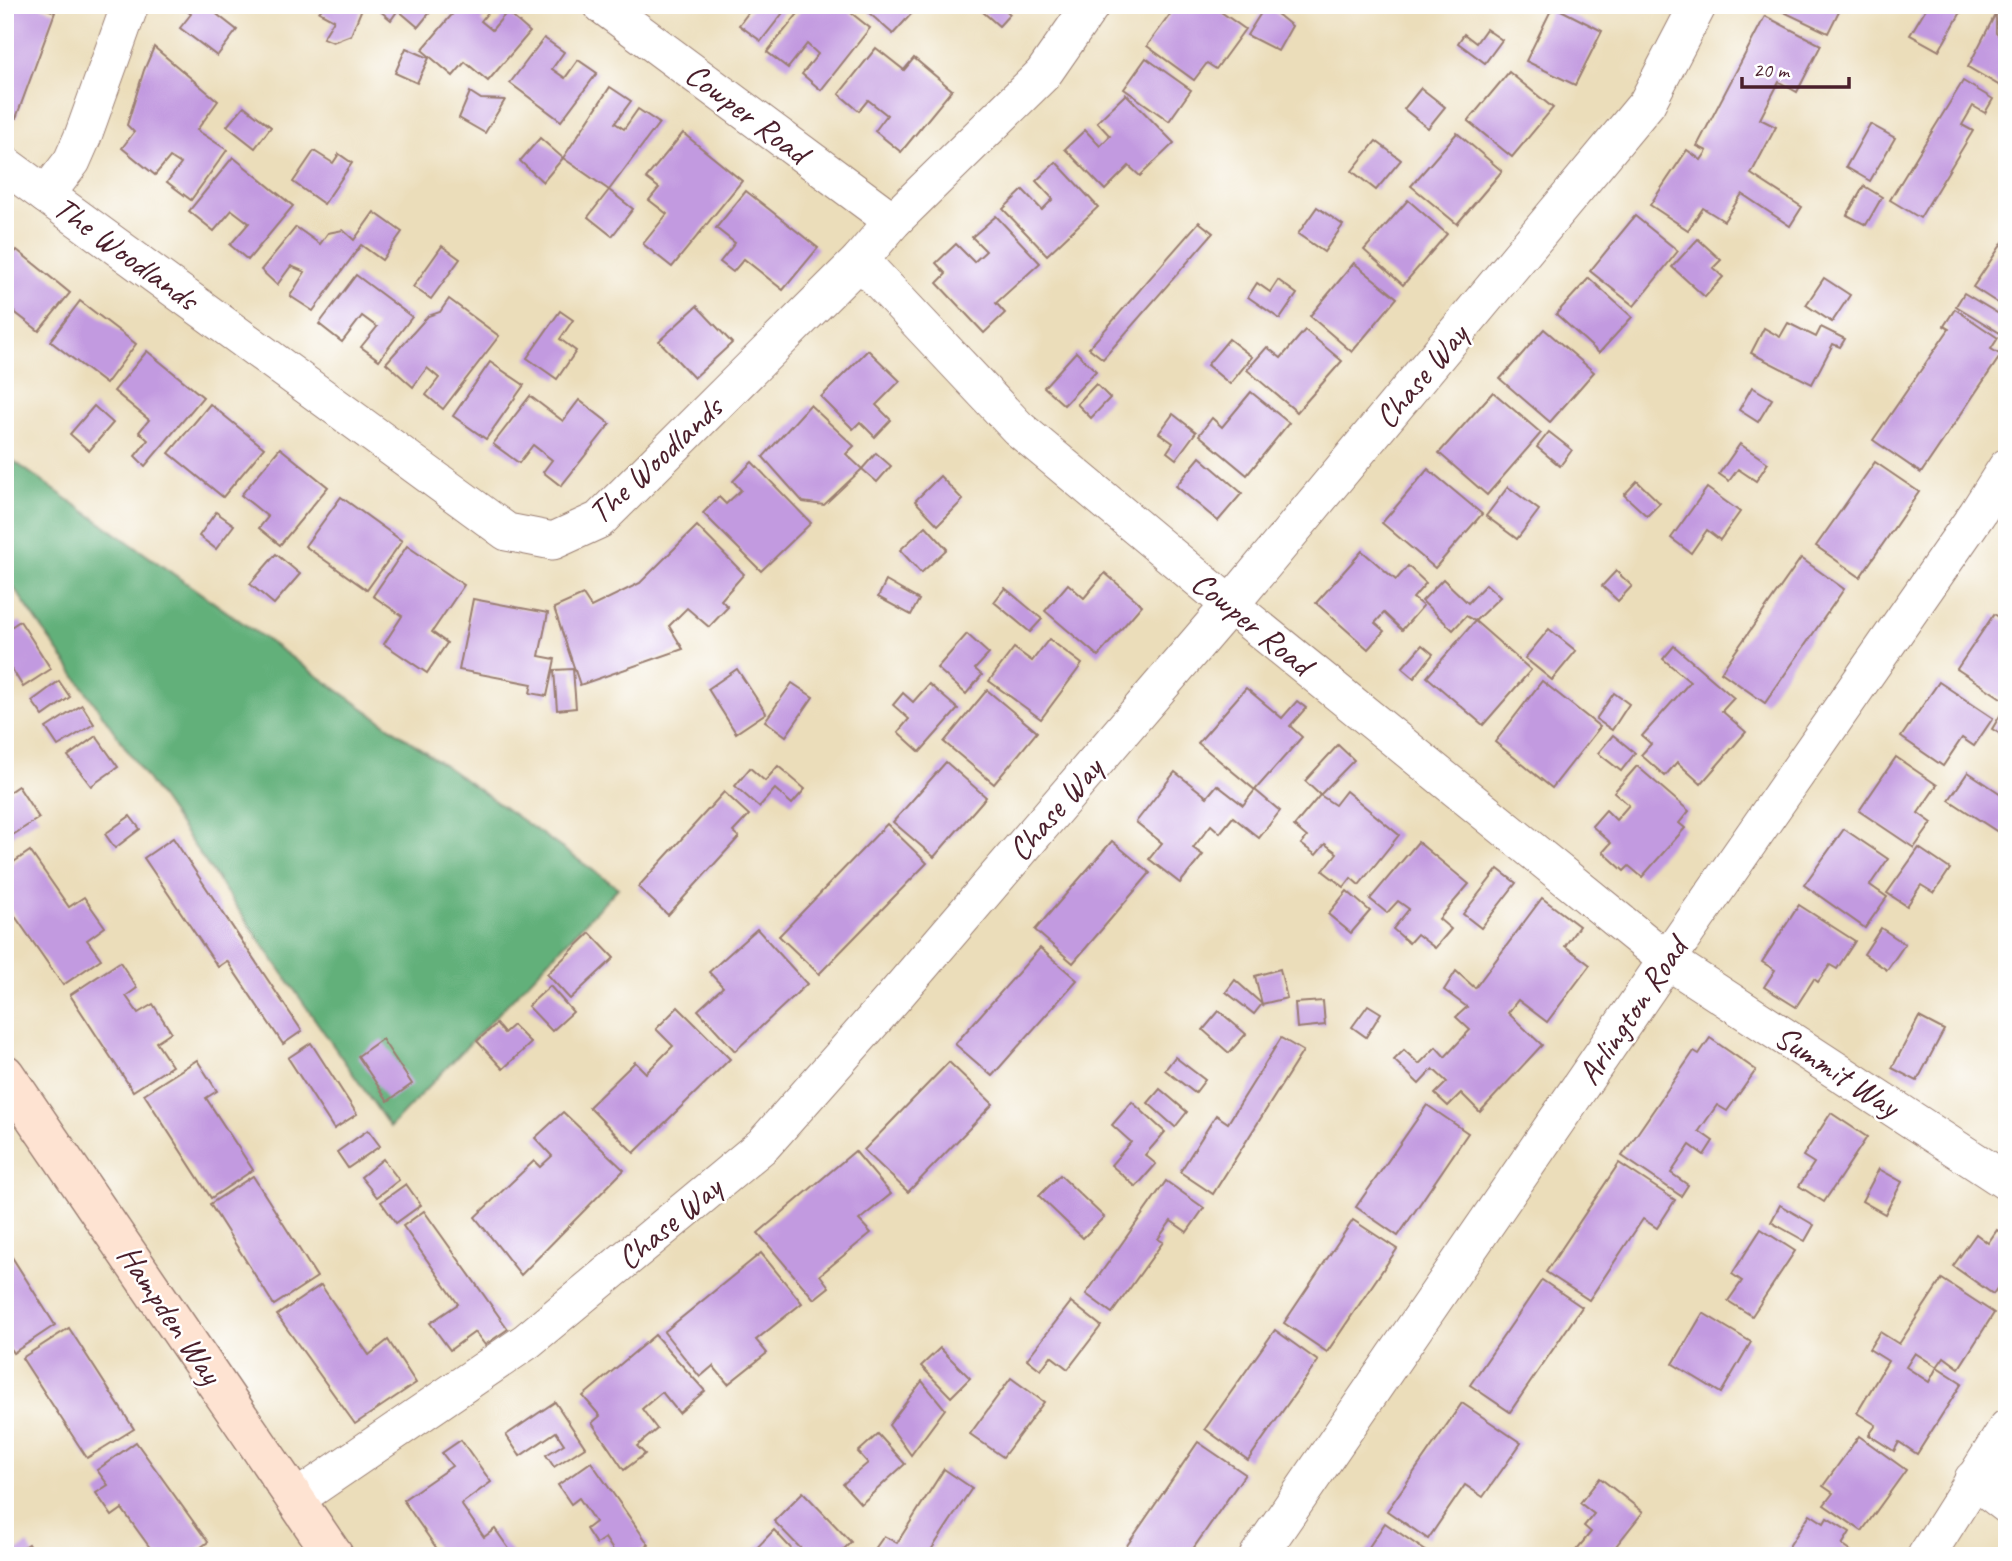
<svg xmlns="http://www.w3.org/2000/svg" width="2012" height="1561" viewBox="0 0 2012 1561" font-family="Caveat,sans-serif">
<rect width="100%" height="100%" fill="#fff"/>
<filter id="ink" filterUnits="userSpaceOnUse"><feTurbulence type="fractalNoise" baseFrequency=".0143" numOctaves="2"/><feDisplacementMap in="SourceGraphic" scale="14" xChannelSelector="R" yChannelSelector="G"/><feConvolveMatrix kernelMatrix="1 2 1 2 8 2 1 2 1" color-interpolation-filters="sRGB"/></filter>
<filter id="wash" filterUnits="userSpaceOnUse"><feTurbulence type="fractalNoise" baseFrequency=".00686" numOctaves="4" result="noise"/><feDisplacementMap in="SourceGraphic" scale="28" xChannelSelector="R" yChannelSelector="G"/><feGaussianBlur stdDeviation="1.57" result="paint"/><feColorMatrix in="noise" values="0 0 0 0 0 0 0 0 0 0 0 0 0 0 0 0 0 1.4 0 .05"/><feComposite in="paint" operator="in"/></filter>
<g filter="url(#wash)">
<rect width="100%" height="100%" fill="#ebddba"/>
<path fill="#62b07a" stroke="#566852" stroke-width="2" d="M5 455 618 888 390 1127 5 575Z"/>
<g id="blocks">
<g fill="#c29ae0">
<path d="M5 5H36L55 12 16 118 5 115Z"/>
<path d="M180 5H205L237 30 217 56 180 28 191 14Z"/>
<path d="M325 5 363 6 351 35 333 42 323 38 334 20 319 12Z"/>
<path d="M373 5H436L418 27 398 10 391 20Z"/>
<path d="M460 5H492L493 6 481 21 492 30 507 12 530 32 488 81 465 62 453 76 422 50Z"/>
<path d="M747 5H789L761 41 739 25 751 9Z"/>
<path d="M805 5H841L870 28 821 90 802 74 818 54 807 44 788 68 767 52Z"/>
<path d="M876 5H905L913 12 893 34 869 13Z"/>
<path d="M975 5H1000L1010 14 999 26Z"/>
<path d="M1177 5H1211L1245 29 1216 69 1207 63 1194 80 1147 46Z"/>
<path d="M1266 5 1292 26 1278 51 1247 35Z"/>
<path d="M1769 5H1842L1828 33Z"/>
<path d="M1928 5H1965L1939 51 1910 35Z"/>
<path d="M1553 6 1602 31 1575 85 1526 61Z"/>
<path d="M1996 13V33L2007 43V51L2001 62 2007 65V78L2002 87 1968 67Z"/>
<path d="M1765 16 1821 45 1797 92 1779 82 1760 119 1776 127 1751 174 1802 207 1790 226 1742 194 1724 221 1703 208 1688 230 1650 205 1687 150 1701 160 1707 151 1697 146Z"/>
<path d="M1486 29 1502 40 1485 63 1458 43 1464 34 1476 43Z"/>
<path d="M544 38 564 52 552 69 565 78 578 60 597 73 561 121 510 83Z"/>
<path d="M154 47 218 101 197 130 227 150 191 200 167 182 181 164 170 157 155 175 122 148 134 132 127 125 144 70Z"/>
<path d="M406 48 429 58 417 83 395 73Z"/>
<path d="M876 48 904 70 914 58 952 90 901 152 875 131 887 115 868 100 859 111 839 94Z"/>
<path d="M1146 58 1191 90 1169 121 1124 89Z"/>
<path d="M1509 72 1553 108 1512 157 1468 121Z"/>
<path d="M1963 81 1993 99 1985 113 1973 106 1962 125 1973 131 1920 218 1890 200Z"/>
<path d="M610 87 631 101 615 123 624 129 638 109 659 123 609 190 633 209 612 236 588 217 609 190 563 158Z"/>
<path d="M1421 88 1445 107 1428 128 1404 109Z"/>
<path d="M470 92 481 99 505 100 485 133 459 118Z"/>
<path d="M1126 94 1174 143 1140 176 1129 166 1105 190 1065 149 1085 130 1100 146 1110 136 1097 122Z"/>
<path d="M244 106 271 127 255 148 227 126Z"/>
<path d="M1870 124 1895 138 1870 181 1846 167Z"/>
<path d="M683 133 742 181 672 267 643 244 667 214 649 200 659 188 646 178Z"/>
<path d="M1457 133 1502 171 1457 224 1411 186Z"/>
<path d="M540 138 563 158 543 182 520 161Z"/>
<path d="M1376 141 1401 160 1376 190 1352 171Z"/>
<path d="M314 151 333 163 339 154 352 163 324 204 293 182Z"/>
<path d="M233 157 293 206 248 260 230 245 249 223 232 210 214 231 189 211Z"/>
<path d="M1056 162 1098 207 1047 255 1003 209 1023 190 1042 210 1053 199 1036 181Z"/>
<path d="M1864 186 1882 197 1866 225 1847 215Z"/>
<path d="M746 191 818 248 783 290 744 259 733 272 720 262 735 243 716 228Z"/>
<path d="M1408 200 1447 234 1403 285 1364 250Z"/>
<path d="M1317 207 1343 225 1324 252 1298 234Z"/>
<path d="M374 212 402 232 382 260 361 245 313 311 290 296 305 272 291 266 277 285 261 270 296 227 320 244 328 233 343 230 354 240Z"/>
<path d="M996 216 1040 263 996 303 1005 313 984 333 937 283 946 274 936 263 956 244 974 262 986 251 972 237Z"/>
<path d="M1635 216 1678 251 1634 306 1590 271Z"/>
<path d="M1199 222 1213 233 1103 359 1089 348Z"/>
<path d="M2007 236V309L1973 287Z"/>
<path d="M1698 239 1721 260 1713 268 1723 277 1705 297 1672 267Z"/>
<path d="M442 246 460 259 431 299 413 287Z"/>
<path d="M17 250 70 293 39 331 13 311 5 321V264Z"/>
<path d="M1354 263 1397 298 1352 352 1310 316Z"/>
<path d="M356 275 412 317 379 360 361 347 377 327 362 316 342 342 319 324Z"/>
<path d="M1589 278 1632 317 1599 353 1556 314Z"/>
<path d="M1824 278 1850 295 1832 322 1806 305Z"/>
<path d="M1278 280 1297 294 1280 319 1248 297 1257 283 1270 292Z"/>
<path d="M1964 293 2007 319 2000 333 1956 306Z"/>
<path d="M449 299 499 336 443 409 426 395 439 378 427 368 413 387 386 363 428 316 440 312Z"/>
<path d="M80 301 136 344 106 384 50 341Z"/>
<path d="M697 306 732 343 694 378 659 341Z"/>
<path d="M1955 309 1998 338 1991 349 2001 355 1921 473 1873 440 1949 329 1944 326Z"/>
<path d="M560 311 573 320 560 339 576 351 557 379 527 358Z"/>
<path d="M1788 323 1816 337 1821 327 1845 339 1840 347 1833 344 1812 384 1751 353 1764 328 1780 337Z"/>
<path d="M1544 329 1594 372 1550 422 1500 379Z"/>
<path d="M1305 330 1342 361 1297 412 1247 370 1267 347 1281 358Z"/>
<path d="M1229 339 1252 357 1230 384 1207 365Z"/>
<path d="M868 350 900 381 876 405 891 420 875 437 860 422 853 429 821 397Z"/>
<path d="M147 351 203 397 145 466 135 456 148 440 139 432 149 420 114 391Z"/>
<path d="M1076 352 1096 371 1064 405 1044 387Z"/>
<path d="M490 362 524 385 486 439 453 416Z"/>
<path d="M1096 384 1110 398 1091 418 1077 404Z"/>
<path d="M1752 387 1772 399 1758 422 1739 410Z"/>
<path d="M1251 392 1289 423 1247 475 1199 435 1212 418 1222 427Z"/>
<path d="M1493 392 1541 433 1487 495 1439 453Z"/>
<path d="M530 396 563 421 579 400 610 424 561 486 543 472 552 460 533 445 519 463 493 444Z"/>
<path d="M210 404 264 448 223 497 169 453Z"/>
<path d="M810 405 854 446 846 454 862 469 824 505 803 502 763 457Z"/>
<path d="M94 406 113 423 89 451 70 434Z"/>
<path d="M1173 414 1196 432 1176 459 1167 452 1173 443 1159 433Z"/>
<path d="M1549 432 1572 450 1560 466 1537 447Z"/>
<path d="M1740 444 1768 463 1756 481 1738 469 1729 481 1719 474Z"/>
<path d="M280 448 328 487 280 545 259 528 268 517 241 495Z"/>
<path d="M876 453 891 466 877 482 862 469Z"/>
<path d="M1200 457 1242 493 1218 521 1176 486Z"/>
<path d="M752 462 811 523 761 571 703 513 719 497 726 504 741 490 733 481Z"/>
<path d="M1875 462 1919 492 1860 577 1816 546Z"/>
<path d="M1428 469 1482 514 1435 568 1382 523Z"/>
<path d="M940 476 963 500 938 525 915 501Z"/>
<path d="M1637 481 1660 503 1647 516 1624 495Z"/>
<path d="M1508 487 1539 510 1517 539 1486 516Z"/>
<path d="M1707 488 1740 512 1720 540 1707 530 1691 553 1671 538Z"/>
<path d="M341 497 402 541 367 590 305 546Z"/>
<path d="M216 512 234 525 216 549 199 536Z"/>
<path d="M697 526 744 574 721 600 728 607 709 627 687 608 669 626 683 649 580 685 554 608 583 595 591 607 640 583Z"/>
<path d="M926 526 947 549 921 573 900 550Z"/>
<path d="M407 546 464 585 432 632 447 643 427 673 384 644 402 616 373 596Z"/>
<path d="M1362 551 1396 580 1408 566 1426 583 1413 598 1423 606 1402 630 1384 613 1375 623 1384 631 1368 649 1316 603Z"/>
<path d="M276 554 300 574 274 604 250 584Z"/>
<path d="M1801 558 1844 589 1765 703 1721 672Z"/>
<path d="M1616 571 1632 586 1618 601 1602 586Z"/>
<path d="M1105 573 1142 605 1098 656 1045 611 1068 584 1084 598Z"/>
<path d="M1443 579 1468 603 1486 584 1500 597 1475 621 1466 616 1453 630 1422 601Z"/>
<path d="M886 581 919 600 911 615 878 597Z"/>
<path d="M1005 588 1042 619 1030 632 994 602Z"/>
<path d="M473 599 548 613 539 656 555 659 547 696 530 693 532 684 459 670Z"/>
<path d="M1994 614 2007 622V702L1957 669Z"/>
<path d="M20 621 51 669 23 687 12 669 5 674V631Z"/>
<path d="M1475 621 1531 670 1483 725 1427 677Z"/>
<path d="M1549 629 1576 651 1552 680 1525 658Z"/>
<path d="M967 634 989 654 975 669 982 675 966 694 937 668Z"/>
<path d="M1049 639 1082 664 1041 719 989 681 1014 648 1032 661Z"/>
<path d="M1422 645 1433 654 1414 678 1402 668Z"/>
<path d="M1674 646 1734 698 1722 711 1746 732 1701 784 1677 762 1665 776 1641 755 1651 744 1642 736 1690 682 1663 659Z"/>
<path d="M573 669 576 708 557 710 554 670Z"/>
<path d="M737 669 766 713 736 733 708 689Z"/>
<path d="M59 681 70 697 43 716 32 701Z"/>
<path d="M1542 681 1600 727 1552 788 1495 742Z"/>
<path d="M1939 682 1993 718 1974 746 1962 738 1943 766 1901 737Z"/>
<path d="M792 683 813 697 786 736 765 721Z"/>
<path d="M929 684 958 709 920 752 898 732 909 719 893 705 903 693 913 702Z"/>
<path d="M1246 688 1282 718 1297 701 1306 708 1290 726 1302 737 1255 790 1198 743Z"/>
<path d="M987 690 1037 732 994 784 944 742Z"/>
<path d="M1614 693 1629 704 1612 730 1596 719Z"/>
<path d="M2007 704V738L1992 729Z"/>
<path d="M82 705 94 724 58 746 46 728Z"/>
<path d="M1613 735 1635 753 1621 771 1598 753Z"/>
<path d="M96 736 118 767 91 786 68 756Z"/>
<path d="M1338 745 1354 760 1320 795 1305 781Z"/>
<path d="M1896 757 1937 785 1918 813 1932 823 1914 848 1859 811Z"/>
<path d="M946 762 986 797 934 857 893 822Z"/>
<path d="M778 766 805 789 792 804 775 789 759 807 735 786 750 768 765 781Z"/>
<path d="M1637 766 1689 811 1679 823 1685 828 1642 877 1629 866 1624 871 1603 852 1611 843 1592 826 1606 810 1616 820 1629 805 1614 792Z"/>
<path d="M1175 772 1207 797 1217 785 1243 805 1255 790 1280 811 1259 838 1233 817 1220 833 1211 825 1193 848 1203 855 1180 883 1149 859 1162 843 1136 822Z"/>
<path d="M1968 772 2007 798V825L2001 834 1949 800Z"/>
<path d="M5 786 9 792 18 786 39 818 5 840Z"/>
<path d="M1346 791 1399 835 1359 885 1351 878 1344 887 1323 871 1337 853 1325 844 1316 855 1301 844 1307 837 1294 826 1320 795 1335 805Z"/>
<path d="M724 792 749 815 733 832 739 837 668 915 638 887Z"/>
<path d="M130 816 140 829 115 848 105 834Z"/>
<path d="M887 824 927 863 819 974 779 936Z"/>
<path d="M1844 829 1888 859 1870 885 1887 897 1865 928 1804 885Z"/>
<path d="M173 838 302 1031 283 1044 227 961 218 967 144 858Z"/>
<path d="M1112 841 1150 873 1073 963 1035 930Z"/>
<path d="M1418 842 1469 884 1439 919 1451 929 1435 948 1417 934 1409 943 1393 929 1409 909 1398 901 1387 913 1370 899Z"/>
<path d="M1919 848 1950 869 1934 893 1921 885 1907 906 1887 893Z"/>
<path d="M30 851 69 907 84 897 105 927 87 940 101 959 63 985 5 902V868Z"/>
<path d="M1498 869 1516 883 1481 928 1463 914Z"/>
<path d="M1347 891 1370 911 1351 933 1328 914Z"/>
<path d="M1542 898 1579 926 1565 946 1590 965 1547 1022 1518 1000 1508 1013 1542 1045 1480 1112 1461 1093 1448 1106 1435 1094 1447 1082 1433 1069 1419 1084 1394 1060 1404 1050 1419 1064 1436 1047 1445 1057 1470 1030 1456 1017 1467 1007 1444 990 1456 971 1475 988Z"/>
<path d="M1799 905 1855 941 1837 969 1830 965 1818 982 1814 979 1796 1007 1764 987 1775 970 1762 962Z"/>
<path d="M1881 928 1905 944 1887 970 1864 954Z"/>
<path d="M757 929 807 984 735 1051 698 1010 723 987 709 972Z"/>
<path d="M590 933 614 958 570 999 547 974Z"/>
<path d="M1040 948 1077 980 992 1076 955 1044Z"/>
<path d="M120 962 137 988 126 996 138 1013 153 1004 171 1032 156 1042 172 1066 133 1091 70 995Z"/>
<path d="M1280 969 1287 998 1262 1004 1254 1014 1226 992 1235 980 1262 1004 1255 976Z"/>
<path d="M550 986 573 1012 552 1031 528 1006Z"/>
<path d="M1323 1001 1325 1025 1297 1028 1295 1003Z"/>
<path d="M1368 1005 1381 1013 1366 1037 1352 1027Z"/>
<path d="M678 1007 730 1059 634 1153 589 1107 635 1062 646 1073 673 1046 656 1029Z"/>
<path d="M1219 1011 1246 1034 1229 1053 1203 1030Z"/>
<path d="M1919 1017 1944 1030 1917 1081 1892 1068Z"/>
<path d="M496 1024 504 1033 513 1025 531 1043 503 1069 477 1041Z"/>
<path d="M1281 1038 1303 1051 1213 1194 1180 1172 1216 1115 1228 1123Z"/>
<path d="M1710 1038 1756 1070 1727 1111 1717 1105 1699 1131 1713 1141 1704 1155 1690 1145 1671 1173 1688 1185 1681 1196 1622 1156 1694 1051 1699 1054Z"/>
<path d="M382 1039 412 1084 388 1101 358 1056Z"/>
<path d="M311 1043 357 1114 334 1129 288 1058Z"/>
<path d="M1175 1057 1205 1080 1195 1093 1165 1070Z"/>
<path d="M197 1060 217 1091 206 1098 253 1170 211 1198 144 1094Z"/>
<path d="M949 1062 993 1104 908 1192 864 1150Z"/>
<path d="M1160 1089 1187 1112 1175 1127 1148 1103Z"/>
<path d="M1132 1102 1165 1132 1145 1155 1156 1164 1136 1187 1111 1165 1131 1142 1112 1125Z"/>
<path d="M1427 1105 1468 1133 1398 1236 1356 1207Z"/>
<path d="M563 1112 624 1170 521 1275 475 1217 534 1161 540 1167 552 1156 535 1138Z"/>
<path d="M1831 1113 1867 1137 1824 1202 1799 1186 1814 1163 1803 1156Z"/>
<path d="M368 1130 380 1146 348 1168 337 1152Z"/>
<path d="M855 1151 891 1194 859 1220 871 1233 820 1275 829 1287 814 1299 758 1233Z"/>
<path d="M383 1159 399 1180 377 1197 361 1177Z"/>
<path d="M1619 1163 1675 1200 1657 1228 1643 1219 1589 1300 1546 1272Z"/>
<path d="M1879 1169 1902 1182 1885 1214 1862 1201Z"/>
<path d="M1060 1175 1104 1217 1083 1238 1039 1196Z"/>
<path d="M253 1176 317 1277 274 1305 210 1204Z"/>
<path d="M1166 1181 1204 1208 1187 1232 1171 1221 1158 1239 1163 1242 1112 1313 1086 1294Z"/>
<path d="M406 1184 421 1205 396 1223 381 1202Z"/>
<path d="M1780 1205 1814 1225 1805 1241 1771 1222Z"/>
<path d="M424 1211 508 1329 485 1345 475 1332 450 1350 430 1323 458 1304 403 1226Z"/>
<path d="M1353 1220 1397 1249 1327 1352 1284 1323Z"/>
<path d="M1761 1229 1795 1251 1752 1316 1728 1301 1742 1281 1732 1274Z"/>
<path d="M1997 1230 2007 1237V1274L1993 1294 1953 1266 1976 1234 1988 1243Z"/>
<path d="M5 1246 55 1325 13 1353 5 1341Z"/>
<path d="M761 1253 802 1303 756 1340 767 1353 728 1384 713 1366 700 1377 664 1332Z"/>
<path d="M1942 1279 1994 1313 1959 1368 1944 1357 1937 1367 1915 1353 1906 1367 1929 1382 1937 1367 1962 1383 1917 1454 1899 1442 1894 1451 1869 1435 1876 1425 1857 1413 1888 1361 1869 1349 1880 1332 1899 1344Z"/>
<path d="M1542 1280 1582 1307 1510 1412 1470 1385Z"/>
<path d="M321 1285 369 1355 388 1340 416 1383 355 1424 277 1315Z"/>
<path d="M1071 1302 1101 1326 1068 1369 1051 1356 1041 1370 1027 1359Z"/>
<path d="M1703 1313 1751 1342 1721 1393 1673 1364Z"/>
<path d="M69 1328 134 1429 87 1458 22 1358Z"/>
<path d="M1275 1330 1318 1361 1248 1460 1205 1429Z"/>
<path d="M655 1335 705 1391 679 1413 662 1392 642 1409 657 1429 637 1446 645 1454 624 1470 592 1423 600 1416 583 1396Z"/>
<path d="M940 1348 970 1378 951 1397 921 1366Z"/>
<path d="M1011 1378 1044 1402 1003 1457 970 1434Z"/>
<path d="M922 1381 945 1409 911 1455 889 1425Z"/>
<path d="M555 1402 585 1447 554 1467 546 1455 564 1444 556 1432 520 1456 506 1435Z"/>
<path d="M1462 1403 1521 1443 1483 1497 1465 1485 1428 1539 1387 1511Z"/>
<path d="M878 1434 905 1464 861 1504 843 1484 868 1463 858 1452Z"/>
<path d="M1859 1436 1906 1470 1862 1531 1824 1505 1833 1493 1823 1486Z"/>
<path d="M461 1440 491 1482 461 1504 484 1537 495 1529 514 1556H442L403 1500 452 1466 442 1453Z"/>
<path d="M136 1442 208 1542 189 1556H156L122 1509 112 1516 96 1493 108 1485 97 1470Z"/>
<path d="M1198 1442 1245 1474 1188 1556H1139L1126 1547Z"/>
<path d="M591 1462 649 1545 633 1556H617L605 1538 596 1544 586 1529 595 1522 579 1498 571 1504 558 1485Z"/>
<path d="M944 1469 972 1488 927 1556H870L884 1536 897 1543Z"/>
<path d="M1600 1478 1643 1512 1608 1556H1575L1573 1554 1591 1532 1584 1526 1594 1514 1580 1503Z"/>
<path d="M803 1492 851 1542 837 1556H808L774 1521Z"/>
<path d="M1810 1514 1824 1523 1827 1518 1850 1532 1842 1545 1855 1554 1854 1556H1793L1786 1551Z"/>
<path d="M1385 1523 1433 1556H1363Z"/>
<path d="M774 1530 798 1556H749Z"/>
<path d="M28 1544 35 1556H9Z"/>
</g>
</g>
</g>
<g filter="url(#ink)">
<use href="#blocks" fill-opacity="0" stroke="#9a7e72" stroke-width="2"/>
<g fill="none" stroke-linecap="round" stroke-linejoin="round">
<g stroke="#9a7e72" stroke-width="39">
<g id="street">
<path d="M602 5 893 221"/>
<path d="M5 165 507 532 553 541 599 520 860 260 893 221 1043 74 1091 5"/>
<path d="M46 195 72 161 83 136 130 5"/>
<path d="M860 260 1018 428 1230 605 1667 960 2007 1182"/>
<path d="M1973 1479 2007 1505"/>
<path d="M296 1499 527 1341 763 1145 894 997 1230 605 1647 103 1698 5"/>
<path d="M1258 1556 1667 960 1977 514 2007 467"/>
<path d="M1926 1556 2007 1428"/>
</g>
</g>
<g stroke="#9a7e72" stroke-width="41">
<path id="secondary" d="M5 1074 334 1556"/>
</g>
<use href="#street" stroke="#fff" stroke-width="37"/>
<use href="#secondary" stroke="#fee3d2" stroke-width="38"/>
</g>
</g>
<g text-anchor="middle" dominant-baseline="central" stroke-width="5" stroke-linejoin="round" paint-order="stroke">
<g font-size="33" fill="#4a1f2b" stroke="#fff">
<text transform="translate(747 113) rotate(37)">Cowper Road</text>
<text transform="translate(126 253) rotate(36)">The Woodlands</text>
<text transform="translate(1421 376) rotate(-50)">Chase Way</text>
<text transform="translate(655 460) rotate(-43)">The Woodlands</text>
<text transform="translate(1252 623) rotate(39)">Cowper Road</text>
<text transform="translate(1055 809) rotate(-49)">Chase Way</text>
<text transform="translate(1632 1011) rotate(-56)">Arlington Road</text>
<text transform="translate(1837 1071) rotate(33)">Summit Way</text>
<text transform="translate(669 1223) rotate(-40)">Chase Way</text>
<text transform="translate(170 1314) rotate(56)">Hampden Way</text>
</g>
</g>
<rect width="2012" height="1561" fill="none" stroke="#fff" stroke-width="28"/>
<path d="M1742 77v10h107v-10" fill="none" stroke="#4a1f2b" stroke-width="3.5"/>
<text x="1753" y="77" font-size="21" fill="#4a1f2b" stroke="#ffffff" stroke-width="5" paint-order="stroke">20 m</text>
</svg>
